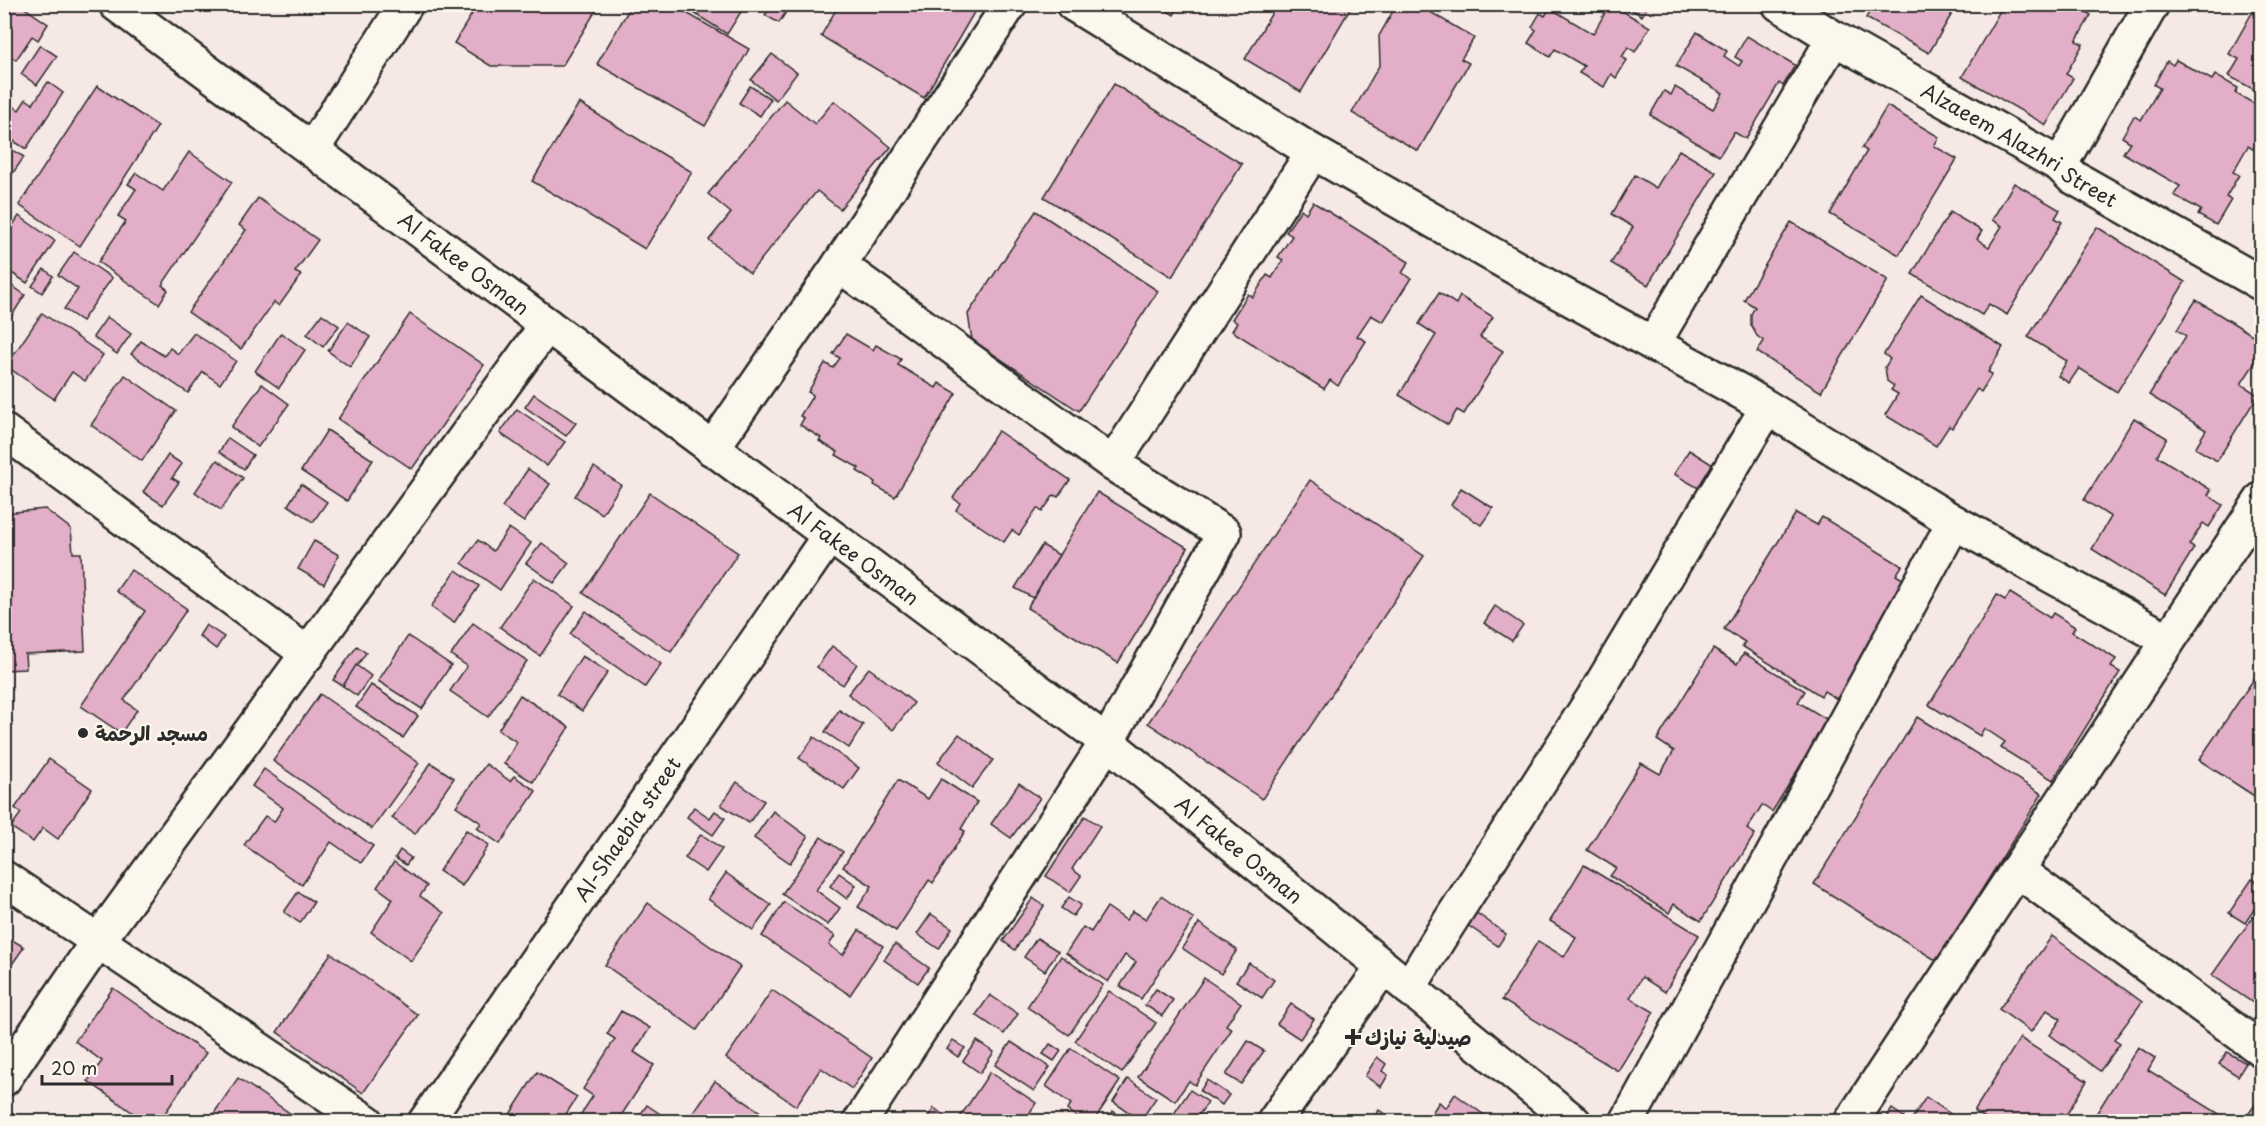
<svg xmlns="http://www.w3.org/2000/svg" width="2266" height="1126" viewBox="0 0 2266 1126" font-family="'Playpen Sans','Playpen Sans Arabic',sans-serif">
<rect width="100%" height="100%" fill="#f6e8e5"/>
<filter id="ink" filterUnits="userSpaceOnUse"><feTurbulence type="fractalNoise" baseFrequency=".0167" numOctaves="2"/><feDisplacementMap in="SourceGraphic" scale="12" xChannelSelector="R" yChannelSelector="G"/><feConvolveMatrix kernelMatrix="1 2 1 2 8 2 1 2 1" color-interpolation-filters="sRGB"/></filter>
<g filter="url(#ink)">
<g fill="#e3aec7" stroke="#2b2b2b" stroke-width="1.5">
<path d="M4 4H19L48 24 38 40 32 36 16 60 4 52Z"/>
<path d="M478 4H600L562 66H491L454 43Z"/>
<path d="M632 4H671L749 49 705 126 597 64Z"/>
<path d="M700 4H740L744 7 727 34 694 13Z"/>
<path d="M772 4H791L779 23 765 15Z"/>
<path d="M861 4H979L924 98 821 36 837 8Z"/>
<path d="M1156 4H1180L1174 15Z"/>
<path d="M1277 4H1353L1301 92 1245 59Z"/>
<path d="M1397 4H1417L1474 38 1461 59 1469 63 1418 151 1352 113 1380 64 1379 36Z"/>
<path d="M1610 4 1650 27 1635 52 1628 47 1622 57 1627 60 1616 78 1611 74 1604 87 1579 73 1584 66 1555 49 1550 57 1528 43 1536 30 1532 27 1540 13 1545 16 1550 8 1593 34Z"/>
<path d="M1622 4H1649L1642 16Z"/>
<path d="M1874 4H1956L1957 5 1929 53 1866 18Z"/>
<path d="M2004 4H2074L2091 15 2076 41 2083 44 2066 74 2073 78 2046 125 1962 77Z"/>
<path d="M2257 4H2262V94L2229 76 2239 59 2229 54Z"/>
<path d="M1697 32 1727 51 1724 56 1739 66 1742 61 1735 57 1747 36 1795 65 1783 86 1779 83 1746 139 1734 132 1719 156 1650 115 1664 91 1671 95 1675 87 1713 109 1723 93 1676 66Z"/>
<path d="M40 45 57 56 37 85 21 74Z"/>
<path d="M772 54 797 73 776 100 751 80Z"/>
<path d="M2176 60 2212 80 2215 75 2238 88 2235 93 2262 108V140L2256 151 2248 146 2233 172 2239 175 2226 197 2231 200 2216 225 2198 215 2201 210 2174 195 2180 186 2123 153 2130 142 2122 137 2134 116 2141 120 2160 88 2154 85 2167 61 2173 65Z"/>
<path d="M48 82 63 93 26 149 4 135 7 129 4 128V100L19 110 26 99 33 104Z"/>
<path d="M1114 84 1242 164 1172 277 1044 197Z"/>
<path d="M97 86 158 126 80 246 19 205Z"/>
<path d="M750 86 771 99 760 116 739 103Z"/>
<path d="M785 100 815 124 834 101 891 147 840 209 817 191 750 273 709 240 731 213 708 194Z"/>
<path d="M579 103 692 172 645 249 532 181Z"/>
<path d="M1887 106 1939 137 1934 146 1957 159 1899 255 1830 214 1867 151 1862 148Z"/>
<path d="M4 145 24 157 13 173 4 167Z"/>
<path d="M1679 150 1716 172 1648 285 1611 263 1633 227 1612 214 1635 175 1656 188Z"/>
<path d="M189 152 232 182 162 285 168 290 159 304 98 262 126 221 118 216 136 189 128 184 136 173 163 191Z"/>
<path d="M2014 183 2060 210 2055 218 2062 222 2007 315 1989 304 1982 315 1912 274 1950 212 1982 231 1977 239 1989 247 2002 226 1992 220Z"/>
<path d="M258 198 318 240 295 272 301 275 279 306 274 302 241 349 188 312 246 230 239 225Z"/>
<path d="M1313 202 1409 262 1402 273 1411 278 1383 322 1371 315 1357 336 1366 341 1338 386 1330 380 1324 389 1232 331 1237 323 1232 319 1248 294 1253 297 1267 275 1272 278 1283 260 1278 257 1292 236 1286 232 1301 209 1306 213Z"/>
<path d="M1036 211 1158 291 1079 411 972 340 968 314Z"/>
<path d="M19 216 55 241 27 283 4 268V238Z"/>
<path d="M1791 222 1888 280 1821 392 1757 352 1764 341 1757 336 1751 325V314L1755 307 1744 300Z"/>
<path d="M2097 227 2185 282 2117 392 2079 368 2069 383 2058 376 2067 361 2028 337Z"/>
<path d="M74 252 112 278 82 321 64 309 78 289 58 275Z"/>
<path d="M44 269 53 276 42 293 32 286Z"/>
<path d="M4 280 25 295 11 317 4 313Z"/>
<path d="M1439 293 1456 304 1460 296 1493 317 1480 337 1503 351 1464 414 1457 410 1448 425 1399 395 1436 335 1419 324Z"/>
<path d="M1921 295 2003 347 1988 372 1992 374 1981 392 1977 389 1952 428 1949 426 1936 446 1885 415 1898 394 1891 390 1894 386 1887 381 1885 367 1890 359 1884 354Z"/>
<path d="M2196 300 2262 341V352L2241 384 2258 395 2217 461 2195 448 2206 430 2149 395 2186 336 2177 330Z"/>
<path d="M42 313 103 355 85 381 72 372 54 399 6 366Z"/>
<path d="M322 314 339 326 323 347 307 334Z"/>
<path d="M410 314 484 365 412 469 338 419Z"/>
<path d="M107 317 131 334 117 354 93 337Z"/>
<path d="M348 322 370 337 350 367 328 351Z"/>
<path d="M194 333 236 361 220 384 203 372 188 393 131 354 141 341 164 356 170 348 178 354Z"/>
<path d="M281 333 305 350 279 388 255 371Z"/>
<path d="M846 334 873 350 876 345 901 359 898 365 936 388 939 383 956 393 895 497 874 485 875 482 857 471 859 468 836 455 838 452 819 441 821 438 800 425 804 418 800 416 813 395 808 392 825 363 833 368 840 358 833 354Z"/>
<path d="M125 375 176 411 142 461 91 425Z"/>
<path d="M262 384 289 404 258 447 231 427Z"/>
<path d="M534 394 576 423 566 436 525 407Z"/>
<path d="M517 409 565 442 547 466 500 433Z"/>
<path d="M2134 418 2167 438 2157 456 2211 490 2208 495 2223 505 2209 527 2203 523 2189 545 2194 548 2165 595 2092 549 2111 517 2084 500Z"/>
<path d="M327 430 373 460 347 501 301 471Z"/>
<path d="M998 431 1070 480 1058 497 1054 495 1042 512 1037 508 1019 535 1012 530 1004 542 956 510 960 503 953 498Z"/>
<path d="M228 438 253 455 244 469 219 452Z"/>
<path d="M1689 450 1721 470 1707 493 1674 474Z"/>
<path d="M168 455 182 464 172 478 179 482 163 505 143 492Z"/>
<path d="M217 460 243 478 221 510 195 492Z"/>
<path d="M594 467 621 485 602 514 575 496Z"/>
<path d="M528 469 550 484 524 522 502 507Z"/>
<path d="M1310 480 1424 556 1262 799 1148 723Z"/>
<path d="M301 484 327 502 313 522 288 505Z"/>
<path d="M1461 488 1493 508 1481 525 1451 505Z"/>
<path d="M1097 492 1188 548 1118 663 1027 608Z"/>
<path d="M650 493 738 553 671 652 583 593Z"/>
<path d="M45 509 71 529 73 553H81L85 651 25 654 26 669 4 670V513Z"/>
<path d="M1796 513 1817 525 1822 517 1902 566 1896 575 1909 583 1837 699 1824 691 1821 696 1742 646 1745 642 1724 629Z"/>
<path d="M509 528 531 543 500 590 462 563 478 540 493 551Z"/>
<path d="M314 541 339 555 324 584 298 569Z"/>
<path d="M542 543 569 563 554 583 526 563Z"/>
<path d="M1042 545 1059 555 1033 598 1015 588Z"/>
<path d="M131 570 187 609 124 700 137 710 121 733 81 706 145 611 116 591Z"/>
<path d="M456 570 479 586 454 623 431 607Z"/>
<path d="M534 578 574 606 540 656 500 627Z"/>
<path d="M2010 593 2050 618 2053 613 2075 627 2072 632 2116 659 2111 667 2120 672 2053 780 2001 748 2005 742 1984 728 1980 736 1929 705 1997 595 2005 600Z"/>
<path d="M1495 606 1523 625 1512 641 1484 623Z"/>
<path d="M586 611 661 664 645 687 570 634Z"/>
<path d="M473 623 527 661 488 717 450 691 467 666 451 655Z"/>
<path d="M206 625 224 637 216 649 199 636Z"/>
<path d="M408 636 451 665 422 709 378 681Z"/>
<path d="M357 646 366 653 343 686 333 680Z"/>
<path d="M832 646 857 664 843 685 817 667Z"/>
<path d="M1713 649 1737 664 1744 653 1805 691 1798 702 1828 720 1772 812 1762 805 1747 829 1755 834 1701 921 1674 904 1669 913 1610 876 1616 868 1587 850 1641 763 1660 774 1674 751 1657 740Z"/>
<path d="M582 656 608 672 582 711 557 694Z"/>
<path d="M356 665 371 676 357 696 343 686Z"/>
<path d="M2262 667V801L2199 760Z"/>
<path d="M869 668 914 703 893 730 848 694Z"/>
<path d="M371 685 418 716 403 738 356 707Z"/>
<path d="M320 694 419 763 372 829 273 761Z"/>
<path d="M520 695 569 727 533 782 504 764 517 742 498 730Z"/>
<path d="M839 710 863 725 849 748 825 732Z"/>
<path d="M1917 717 2042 794 1937 961 1814 884Z"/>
<path d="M959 734 993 760 972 788 938 762Z"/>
<path d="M814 737 859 768 844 789 799 758Z"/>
<path d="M49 759 92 789 58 839 43 828 33 842 11 827 21 813 15 808Z"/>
<path d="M431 763 454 778 415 834 392 818Z"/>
<path d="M486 764 510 781 514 776 536 791 500 844 477 828 481 823 456 806Z"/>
<path d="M264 769 373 846 361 863 331 842 302 885 244 845 265 816 274 822 283 808 252 786Z"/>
<path d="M941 779 977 802 961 829 965 831 933 883 929 880 896 931 858 907 872 886 843 867 898 780 928 799Z"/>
<path d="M737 782 764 801 749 823 721 805Z"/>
<path d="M1019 783 1040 798 1011 838 991 824Z"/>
<path d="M694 807 710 818 715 811 725 818 713 835 687 817Z"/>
<path d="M773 811 808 837 790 863 754 838Z"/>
<path d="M1085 816 1100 826 1072 869 1081 876 1070 892 1046 876Z"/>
<path d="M466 830 489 845 462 886 439 871Z"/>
<path d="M701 834 722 849 706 872 685 858Z"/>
<path d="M821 837 843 852 816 890 840 908 828 925 782 894Z"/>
<path d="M400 850 411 858 406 865 395 858Z"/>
<path d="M394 862 427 886 420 896 444 913 411 961 371 932 393 899 377 887Z"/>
<path d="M1584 865 1699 935 1665 992 1642 977 1630 998 1654 1012 1618 1071 1502 1000 1538 941 1564 957 1576 937 1550 921Z"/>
<path d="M726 873 771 905 753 930 708 899Z"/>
<path d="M839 873 856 885 847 899 830 886Z"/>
<path d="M2252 879 2262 885V898L2245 923 2229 913Z"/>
<path d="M298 892 314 902 300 923 284 912Z"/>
<path d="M1161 896 1194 919 1141 999 1120 986 1136 962 1125 955 1108 982 1066 953 1083 927 1091 932 1107 907 1126 920 1133 911 1146 919Z"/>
<path d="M1069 897 1081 905 1073 916 1061 908Z"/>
<path d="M1033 898 1044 906 1015 950 1003 941Z"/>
<path d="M784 902 835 936 829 945 843 955 859 930 883 946 850 995 762 936Z"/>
<path d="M648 903 740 967 697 1030 605 965Z"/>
<path d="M2262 904V1009L2212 975Z"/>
<path d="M1471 909 1506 934 1498 946 1463 922Z"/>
<path d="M931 914 952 928 939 949 917 934Z"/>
<path d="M1199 923 1237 950 1221 974 1182 948Z"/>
<path d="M4 935 24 947 4 976Z"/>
<path d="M2052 936 2142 1002 2114 1040 2120 1044 2100 1071 2050 1035 2061 1019 2047 1010 2031 1032 1999 1009Z"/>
<path d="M1037 938 1058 951 1045 971 1024 957Z"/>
<path d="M895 944 929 968 918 983 884 960Z"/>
<path d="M331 953 418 1015 363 1093 277 1032Z"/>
<path d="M1061 956 1103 985 1069 1035 1027 1007Z"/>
<path d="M1249 963 1274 980 1262 998 1236 981Z"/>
<path d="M1204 978 1241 1003 1226 1025 1232 1029 1195 1085 1189 1081 1175 1101 1138 1077Z"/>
<path d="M113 988 206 1053 159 1122H146L88 1081 102 1061 75 1041Z"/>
<path d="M1156 989 1173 1000 1162 1016 1145 1005Z"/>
<path d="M772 990 872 1058 852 1089 821 1068 796 1106 726 1058Z"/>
<path d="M1109 991 1156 1023 1122 1073 1075 1041Z"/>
<path d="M990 995 1018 1014 1004 1034 976 1015Z"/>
<path d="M1291 1004 1314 1019 1300 1039 1277 1024Z"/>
<path d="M621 1011 650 1028 634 1052 654 1065 617 1122H580L577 1120 593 1096 583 1089 615 1039 607 1034Z"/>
<path d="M2020 1038 2087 1081 2062 1122H1991L1974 1111Z"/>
<path d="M953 1040 965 1048 958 1057 947 1049Z"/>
<path d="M977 1041 994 1052 980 1073 963 1061Z"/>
<path d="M1248 1041 1264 1051 1241 1084 1226 1075Z"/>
<path d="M1011 1042 1050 1067 1034 1091 995 1065Z"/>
<path d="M1050 1044 1061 1051 1054 1061 1043 1054Z"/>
<path d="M2138 1047 2155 1058 2148 1070 2229 1120 2228 1122H2091Z"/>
<path d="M1071 1048 1120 1081 1093 1122H1084L1067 1110 1071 1104 1046 1086Z"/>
<path d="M2227 1052 2246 1063 2238 1076 2219 1064Z"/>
<path d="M1377 1057 1386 1064 1382 1071 1388 1075 1381 1087 1365 1076Z"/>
<path d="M537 1072 577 1097 561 1122H505Z"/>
<path d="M990 1072 1036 1103 1024 1122H967L960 1117Z"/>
<path d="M238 1078 297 1118 295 1122H208Z"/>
<path d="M1128 1079 1156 1098 1141 1120 1113 1102Z"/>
<path d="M1207 1080 1229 1095 1222 1105 1200 1091Z"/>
<path d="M715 1081 775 1122H687Z"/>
<path d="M1190 1090 1208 1102 1194 1122H1182L1173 1115Z"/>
<path d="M1455 1094 1494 1122H1426L1439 1102 1446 1108Z"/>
<path d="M2262 1095V1122H2247L2244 1120Z"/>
<path d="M1926 1097 1962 1122H1910Z"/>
<path d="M647 1105 672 1122H635Z"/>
<path d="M934 1108 953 1122H925Z"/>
<path d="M1892 1109 1904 1117 1901 1122H1884Z"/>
<path d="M1379 1110 1397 1122H1372Z"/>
<path d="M1113 1111 1129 1122H1106Z"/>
</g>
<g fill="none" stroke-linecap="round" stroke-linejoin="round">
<g stroke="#2b2b2b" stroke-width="38">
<g id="street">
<path d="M1073 4 1313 152 1549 287 1745 394 1954 522 2168 640"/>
<path id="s1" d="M1779 4 1834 38 2060 165 2071 176 2262 284"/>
<path d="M312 150 406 4"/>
<path d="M2060 165 2152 4"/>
<path d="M839 265 1113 464 1224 533 1107 742 860 1122"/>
<path d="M1653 344 1834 38"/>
<path d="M4 431 308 654"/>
<path d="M712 449 839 265 1010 4"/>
<path d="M1113 464 1313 152"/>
<path d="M2017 870 2262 1050"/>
<path d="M4 878 367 1122"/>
<path d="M1409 988 1440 937 1597 692 1767 408"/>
<path d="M4 1079 98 941 547 325"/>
<path d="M1274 1122 1383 967"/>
<path d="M1627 1122 1954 522"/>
<path d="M1851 1122 2262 499"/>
</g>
</g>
<g stroke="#2b2b2b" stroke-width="38">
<g id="secondary">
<path id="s2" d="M116 4 1107 742 1574 1122"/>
<path id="s3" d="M425 1122 829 536"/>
</g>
</g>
<use href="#street" stroke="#fbf7ec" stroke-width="33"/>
<use href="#secondary" stroke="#fbf7ec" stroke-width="33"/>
</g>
</g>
<g fill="#2b2b2b" stroke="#fbf7ec" stroke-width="2">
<circle cx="83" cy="733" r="6"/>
<path d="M1350 1028h6v6h6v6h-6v6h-6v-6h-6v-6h6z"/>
</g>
<g text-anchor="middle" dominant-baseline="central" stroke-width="4.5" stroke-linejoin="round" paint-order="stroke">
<g font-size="20" fill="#2b2b2b" stroke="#fbf7ec">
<text stroke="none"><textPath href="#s1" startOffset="279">Alzaeem Alazhri Street</textPath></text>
<text stroke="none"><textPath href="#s2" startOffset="434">Al Fakee Osman</textPath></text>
<text stroke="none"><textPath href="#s2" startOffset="920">Al Fakee Osman</textPath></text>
<text stroke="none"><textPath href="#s3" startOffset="356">Al-Shaebia street</textPath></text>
<text stroke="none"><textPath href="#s2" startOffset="1406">Al Fakee Osman</textPath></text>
</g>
<g font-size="20" font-weight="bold" fill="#2b2b2b" stroke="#fbf7ec" text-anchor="start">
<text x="95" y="733">مسجد الرحمة</text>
<text x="1365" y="1037">صيدلية نيازك</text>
</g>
</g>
<rect width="2266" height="1126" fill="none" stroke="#fbf7ec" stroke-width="24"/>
<rect x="12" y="12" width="2242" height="1102" fill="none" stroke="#2b2b2b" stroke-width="2" filter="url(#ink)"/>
<path d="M42 1075v9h130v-9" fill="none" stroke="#2b2b2b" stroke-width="3"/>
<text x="51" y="1075" font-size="18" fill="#2b2b2b" stroke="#fbf7ec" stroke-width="4.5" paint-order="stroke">20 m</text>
</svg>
